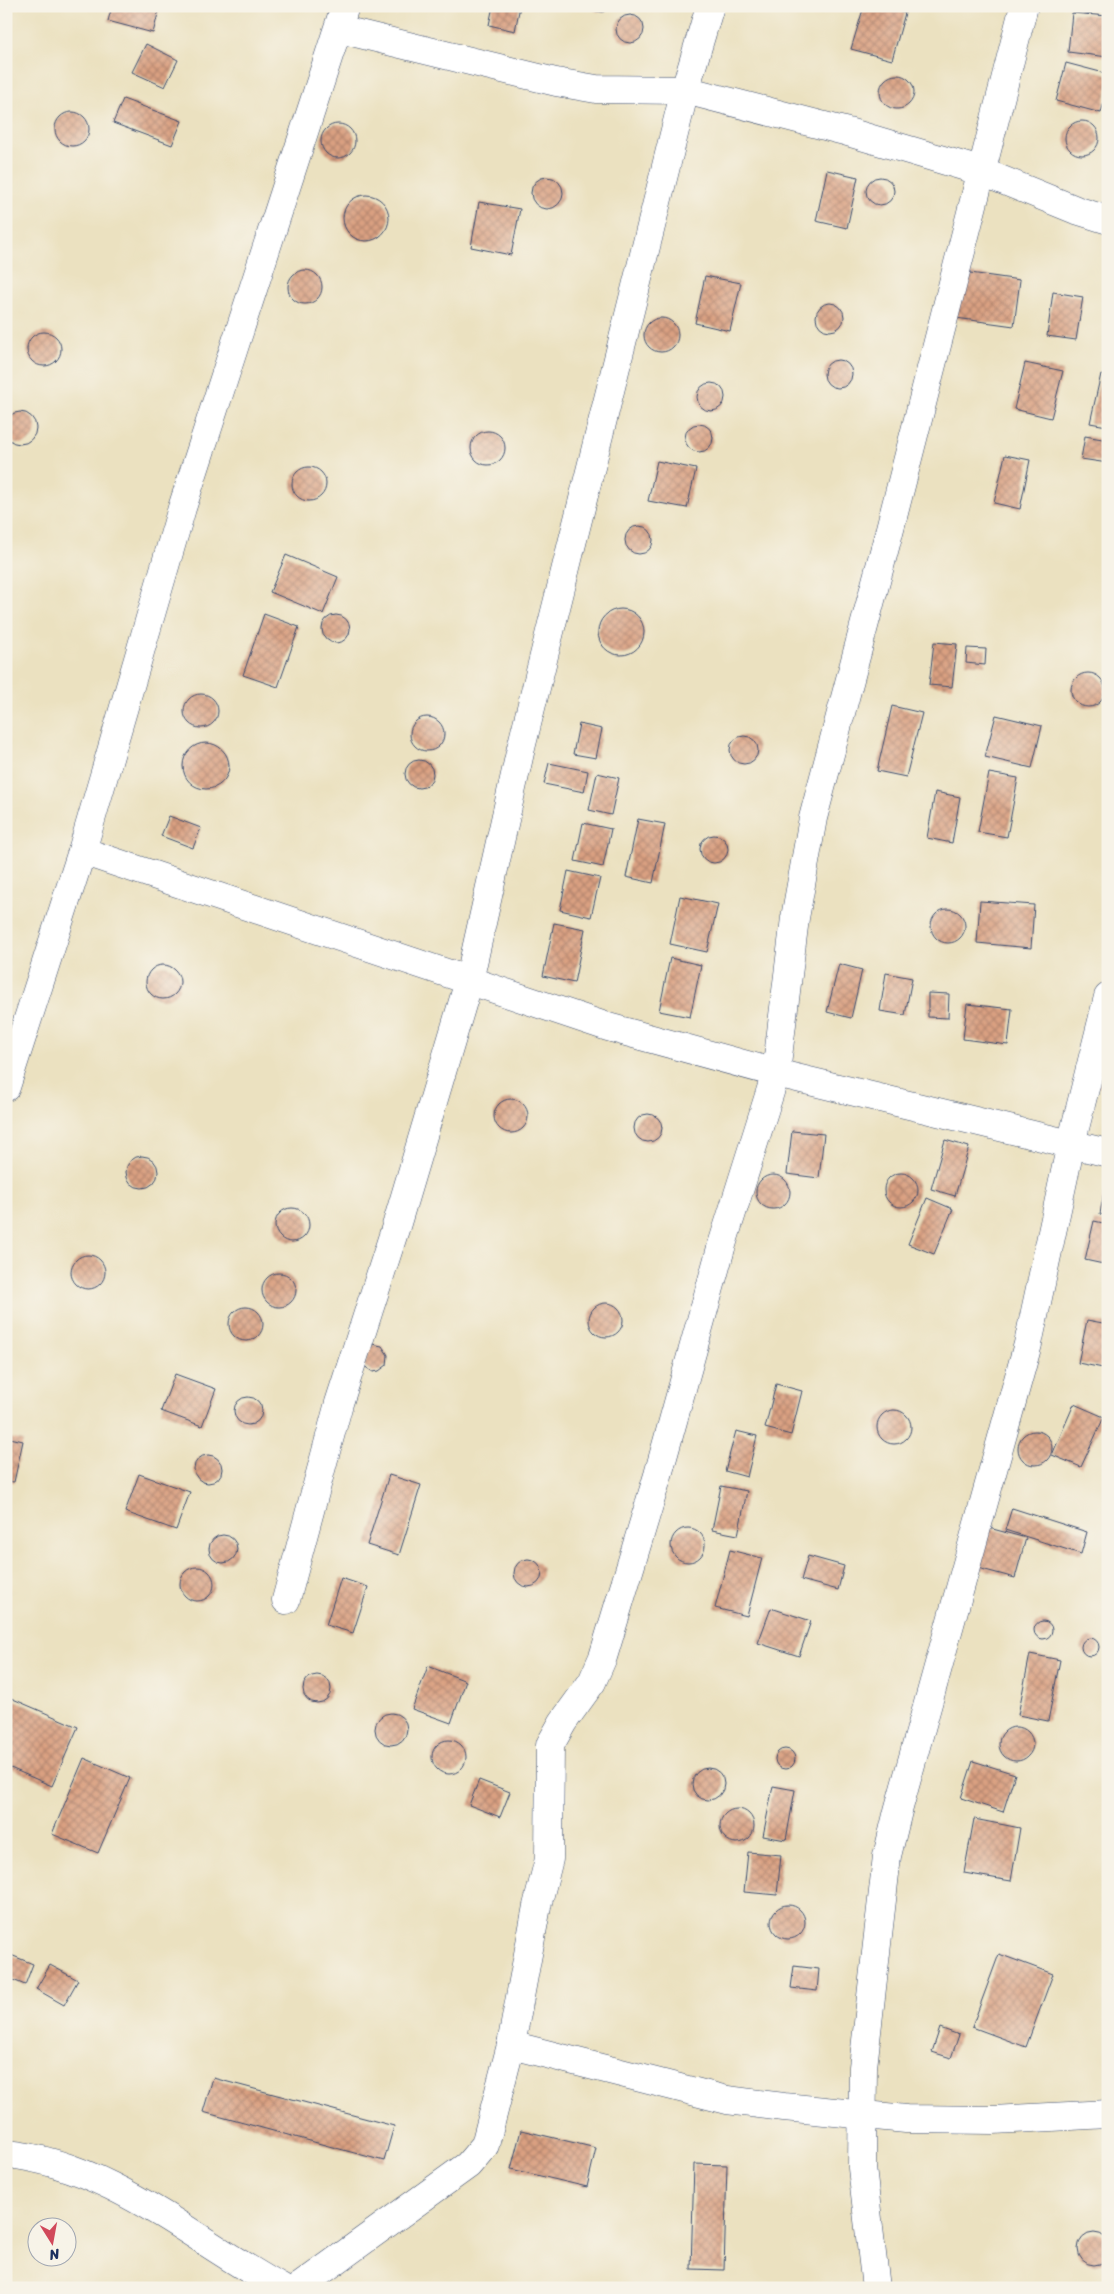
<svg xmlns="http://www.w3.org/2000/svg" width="1114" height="2294" viewBox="0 0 1114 2294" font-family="Sriracha,sans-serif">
<defs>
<pattern id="building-cross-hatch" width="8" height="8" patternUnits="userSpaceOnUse" patternTransform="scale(1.25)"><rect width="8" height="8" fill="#daa081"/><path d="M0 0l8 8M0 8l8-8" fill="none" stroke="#b0836d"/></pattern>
</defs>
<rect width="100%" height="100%" fill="#f7f3e8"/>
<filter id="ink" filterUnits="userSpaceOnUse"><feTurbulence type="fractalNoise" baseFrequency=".02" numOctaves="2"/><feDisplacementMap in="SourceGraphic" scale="10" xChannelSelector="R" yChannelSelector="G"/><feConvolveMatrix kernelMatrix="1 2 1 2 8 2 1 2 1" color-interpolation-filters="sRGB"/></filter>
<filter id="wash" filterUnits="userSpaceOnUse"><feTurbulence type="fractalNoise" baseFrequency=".0096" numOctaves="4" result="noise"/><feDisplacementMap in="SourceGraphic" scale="20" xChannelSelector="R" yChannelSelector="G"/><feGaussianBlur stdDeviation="1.12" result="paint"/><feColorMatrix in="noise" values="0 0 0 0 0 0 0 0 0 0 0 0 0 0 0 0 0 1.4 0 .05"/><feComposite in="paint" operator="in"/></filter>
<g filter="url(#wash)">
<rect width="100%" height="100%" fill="#ebe1c0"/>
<g id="blocks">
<g fill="url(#building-cross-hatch)">
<path d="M112 6H160L153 33 108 21Z"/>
<path d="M493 6H520L515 31 489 25Z"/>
<path d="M589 6H615L603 12 596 11Z"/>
<path d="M864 6H881L905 13 892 60 851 49Z"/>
<path d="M1072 13 1108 16V57L1068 52Z"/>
<circle cx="630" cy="29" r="14"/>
<path d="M146 44 178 60 165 87 132 72Z"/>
<path d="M1066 63 1108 74V88L1101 113 1056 101Z"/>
<circle cx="897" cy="92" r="17"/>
<path d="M123 99 182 121 172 145 113 123Z"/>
<circle cx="72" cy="129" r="17"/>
<circle cx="1082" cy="138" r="17"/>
<circle cx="338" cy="141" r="17"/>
<path d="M827 170 858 177 847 228 816 221Z"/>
<circle cx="547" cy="193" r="16"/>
<circle cx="880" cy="191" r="14"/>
<circle cx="366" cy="218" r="23"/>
<path d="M479 202 520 209 511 255 471 247Z"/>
<circle cx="305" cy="287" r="17"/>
<path d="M963 272 1020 280 1014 326 956 318Z"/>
<path d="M705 276 741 283 730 331 695 323Z"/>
<path d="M1053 292 1083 297 1076 340 1047 336Z"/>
<circle cx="830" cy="317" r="14"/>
<circle cx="661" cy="335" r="17"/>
<circle cx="44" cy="349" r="17"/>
<circle cx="838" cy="374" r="14"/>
<path d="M1025 363 1063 371 1051 418 1014 409Z"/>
<path d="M1101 374 1108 376 1107 426 1090 423Z"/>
<circle cx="711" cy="397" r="14"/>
<circle cx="20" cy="428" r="16"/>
<circle cx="699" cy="438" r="14"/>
<circle cx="488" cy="448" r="17"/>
<path d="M1085 436 1108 440V463L1081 459Z"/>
<path d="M1005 455 1030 460 1020 509 994 503Z"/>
<path d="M657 461 696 469 687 508 648 501Z"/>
<circle cx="309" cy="484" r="17"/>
<circle cx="639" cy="540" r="14"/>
<path d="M286 555 338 577 323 614 270 592Z"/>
<circle cx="621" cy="632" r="23"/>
<path d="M264 614 299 627 278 687 243 675Z"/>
<circle cx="336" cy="629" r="14"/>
<path d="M934 642 957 644 952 687 929 685Z"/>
<path d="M967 648 986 649 985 665 966 663Z"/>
<circle cx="1088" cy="690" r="17"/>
<circle cx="201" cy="711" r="17"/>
<path d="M892 706 922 713 906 777 877 771Z"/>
<path d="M996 715 1042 726 1032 768 985 757Z"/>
<circle cx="427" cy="734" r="17"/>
<path d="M579 724 602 729 596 758 573 754Z"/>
<circle cx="744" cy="750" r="14"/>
<circle cx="206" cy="766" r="23"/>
<circle cx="419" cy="774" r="14"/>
<path d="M549 763 588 771 584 792 544 784Z"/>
<path d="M597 773 619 778 611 815 589 810Z"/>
<path d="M989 773 1018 778 1007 837 978 832Z"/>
<path d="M935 792 960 797 952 843 927 838Z"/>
<path d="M169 816 201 828 193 848 161 836Z"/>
<path d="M638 819 665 824 653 883 626 877Z"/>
<path d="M583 823 611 829 603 867 575 861Z"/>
<circle cx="714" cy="849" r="14"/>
<path d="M568 871 600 878 591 917 560 910Z"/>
<path d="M680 896 718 904 707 952 670 944Z"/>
<path d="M980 901 1034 905 1031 948 977 943Z"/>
<circle cx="948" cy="926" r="17"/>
<path d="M554 923 585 929 574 983 543 976Z"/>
<path d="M670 958 701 965 690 1017 659 1011Z"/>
<path d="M839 964 862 970 851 1018 827 1012Z"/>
<circle cx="163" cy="982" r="17"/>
<path d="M886 973 912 978 905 1015 880 1011Z"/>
<path d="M928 993 949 994 948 1018 928 1017Z"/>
<path d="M967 1004 1012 1009 1008 1045 963 1039Z"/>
<path d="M1106 1063 1108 1064V1090L1098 1087Z"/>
<circle cx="511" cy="1116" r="17"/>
<circle cx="648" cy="1128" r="14"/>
<path d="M792 1131 824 1134 819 1178 787 1174Z"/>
<path d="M945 1140 969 1147 955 1196 931 1189Z"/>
<circle cx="142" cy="1172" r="16"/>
<circle cx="901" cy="1190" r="17"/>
<circle cx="773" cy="1192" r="17"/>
<path d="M1104 1192 1108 1193V1216L1100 1214Z"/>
<path d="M927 1198 953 1209 934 1254 908 1244Z"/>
<circle cx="292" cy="1225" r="17"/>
<path d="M1094 1221 1108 1224V1265L1085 1260Z"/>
<circle cx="88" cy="1272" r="17"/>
<circle cx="279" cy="1290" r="17"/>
<circle cx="606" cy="1320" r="17"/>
<circle cx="246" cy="1324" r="17"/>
<path d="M1087 1320 1108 1324V1369L1078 1363Z"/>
<path d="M372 1344 382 1346 388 1355 387 1365 379 1371 373 1372 364 1366Z"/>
<path d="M175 1374 216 1389 202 1426 161 1411Z"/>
<path d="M776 1384 802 1391 791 1435 765 1428Z"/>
<circle cx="248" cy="1411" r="14"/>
<path d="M1074 1404 1104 1417 1081 1467 1052 1455Z"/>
<circle cx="894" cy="1427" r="17"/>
<path d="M736 1431 757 1436 747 1477 725 1471Z"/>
<circle cx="1035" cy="1448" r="17"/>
<path d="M6 1437 23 1441 14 1482 6 1481Z"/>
<circle cx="208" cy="1469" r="14"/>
<path d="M139 1474 190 1492 176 1530 125 1512Z"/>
<path d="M389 1475 421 1485 399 1555 367 1545Z"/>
<path d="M721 1486 747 1491 738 1535 712 1530Z"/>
<path d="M1012 1508 1087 1532 1081 1554 1005 1530Z"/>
<path d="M989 1528 1026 1538 1015 1578 978 1568Z"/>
<circle cx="688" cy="1545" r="17"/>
<circle cx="223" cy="1549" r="14"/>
<path d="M730 1550 762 1558 747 1616 715 1608Z"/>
<path d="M808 1556 844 1566 838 1590 801 1580Z"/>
<circle cx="528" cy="1573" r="14"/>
<circle cx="197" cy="1584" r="17"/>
<path d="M7 1578 9 1592 6 1599V1578Z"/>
<path d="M341 1578 368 1587 353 1633 326 1625Z"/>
<path d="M771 1608 811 1621 799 1656 758 1643Z"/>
<circle cx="1043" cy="1630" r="9"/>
<circle cx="1090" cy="1647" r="9"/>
<path d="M1030 1654 1060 1660 1048 1721 1018 1715Z"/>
<path d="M428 1666 466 1681 451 1723 412 1709Z"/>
<circle cx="317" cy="1689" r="14"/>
<path d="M6 1696 78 1727 52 1786 6 1766Z"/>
<circle cx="391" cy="1729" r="16"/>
<circle cx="1016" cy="1744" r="17"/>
<circle cx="449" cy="1757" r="17"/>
<circle cx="785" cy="1759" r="10"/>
<path d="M84 1758 130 1778 98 1853 52 1834Z"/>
<path d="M973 1761 1015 1774 1003 1812 961 1798Z"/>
<circle cx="708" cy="1784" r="16"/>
<path d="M479 1780 510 1792 500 1817 469 1805Z"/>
<path d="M773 1786 795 1790 786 1840 763 1836Z"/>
<circle cx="737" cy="1826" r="17"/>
<path d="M974 1819 1020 1828 1011 1881 964 1873Z"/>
<path d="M748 1852 781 1855 777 1895 744 1892Z"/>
<circle cx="788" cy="1922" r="17"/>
<path d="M6 1953 33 1964 25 1985 6 1977Z"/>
<path d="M999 1954 1053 1974 1026 2047 972 2027Z"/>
<path d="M50 1965 78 1980 64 2005 36 1989Z"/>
<path d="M794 1966 819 1969 817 1991 791 1988Z"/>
<path d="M940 2028 959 2035 951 2058 932 2052Z"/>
<path d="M213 2078 394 2126 384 2161 203 2112Z"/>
<path d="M521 2130 596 2148 587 2187 511 2169Z"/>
<path d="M694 2164 727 2165 724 2270 691 2269Z"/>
<circle cx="1094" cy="2249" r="16"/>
</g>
</g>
</g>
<g filter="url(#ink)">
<use href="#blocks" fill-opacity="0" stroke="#3a4a6d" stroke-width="1"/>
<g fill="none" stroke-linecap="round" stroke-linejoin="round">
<g stroke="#3a4a6d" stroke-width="29">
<g id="minor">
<path d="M339 29 556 82 596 89 685 90 848 132 980 171 1076 210 1108 220"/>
<path d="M82 851 608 1027 776 1073 1108 1153"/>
<path d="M6 1087 82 851 182 508 345 6"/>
<path d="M286 1600 339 1403 397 1223 469 981 521 748 685 90 710 6"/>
<path d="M511 2045 727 2100 784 2107 906 2119 993 2120 1108 2114"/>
<path d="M6 2154C108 2163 195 2241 281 2288"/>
<path d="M298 2288 468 2165 485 2145 511 2045 537 1906 549 1859 550 1745 563 1722 592 1682 603 1657 658 1475 721 1248 776 1073 795 918 813 818 887 540 1024 6"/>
<path d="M876 2288 862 2168 863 2067 887 1856 898 1811 1028 1344 1071 1144 1108 997"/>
</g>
</g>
<use href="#minor" stroke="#fff" stroke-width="28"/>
</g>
</g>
<rect width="1114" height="2294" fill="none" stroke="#f7f3e8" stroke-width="25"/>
<g transform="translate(52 2242) rotate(169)"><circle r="24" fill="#f7f3e8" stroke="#9fa5b1"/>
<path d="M0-4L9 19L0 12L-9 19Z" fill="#d1495b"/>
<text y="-8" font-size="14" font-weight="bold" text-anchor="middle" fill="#1b2f5e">N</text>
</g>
</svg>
